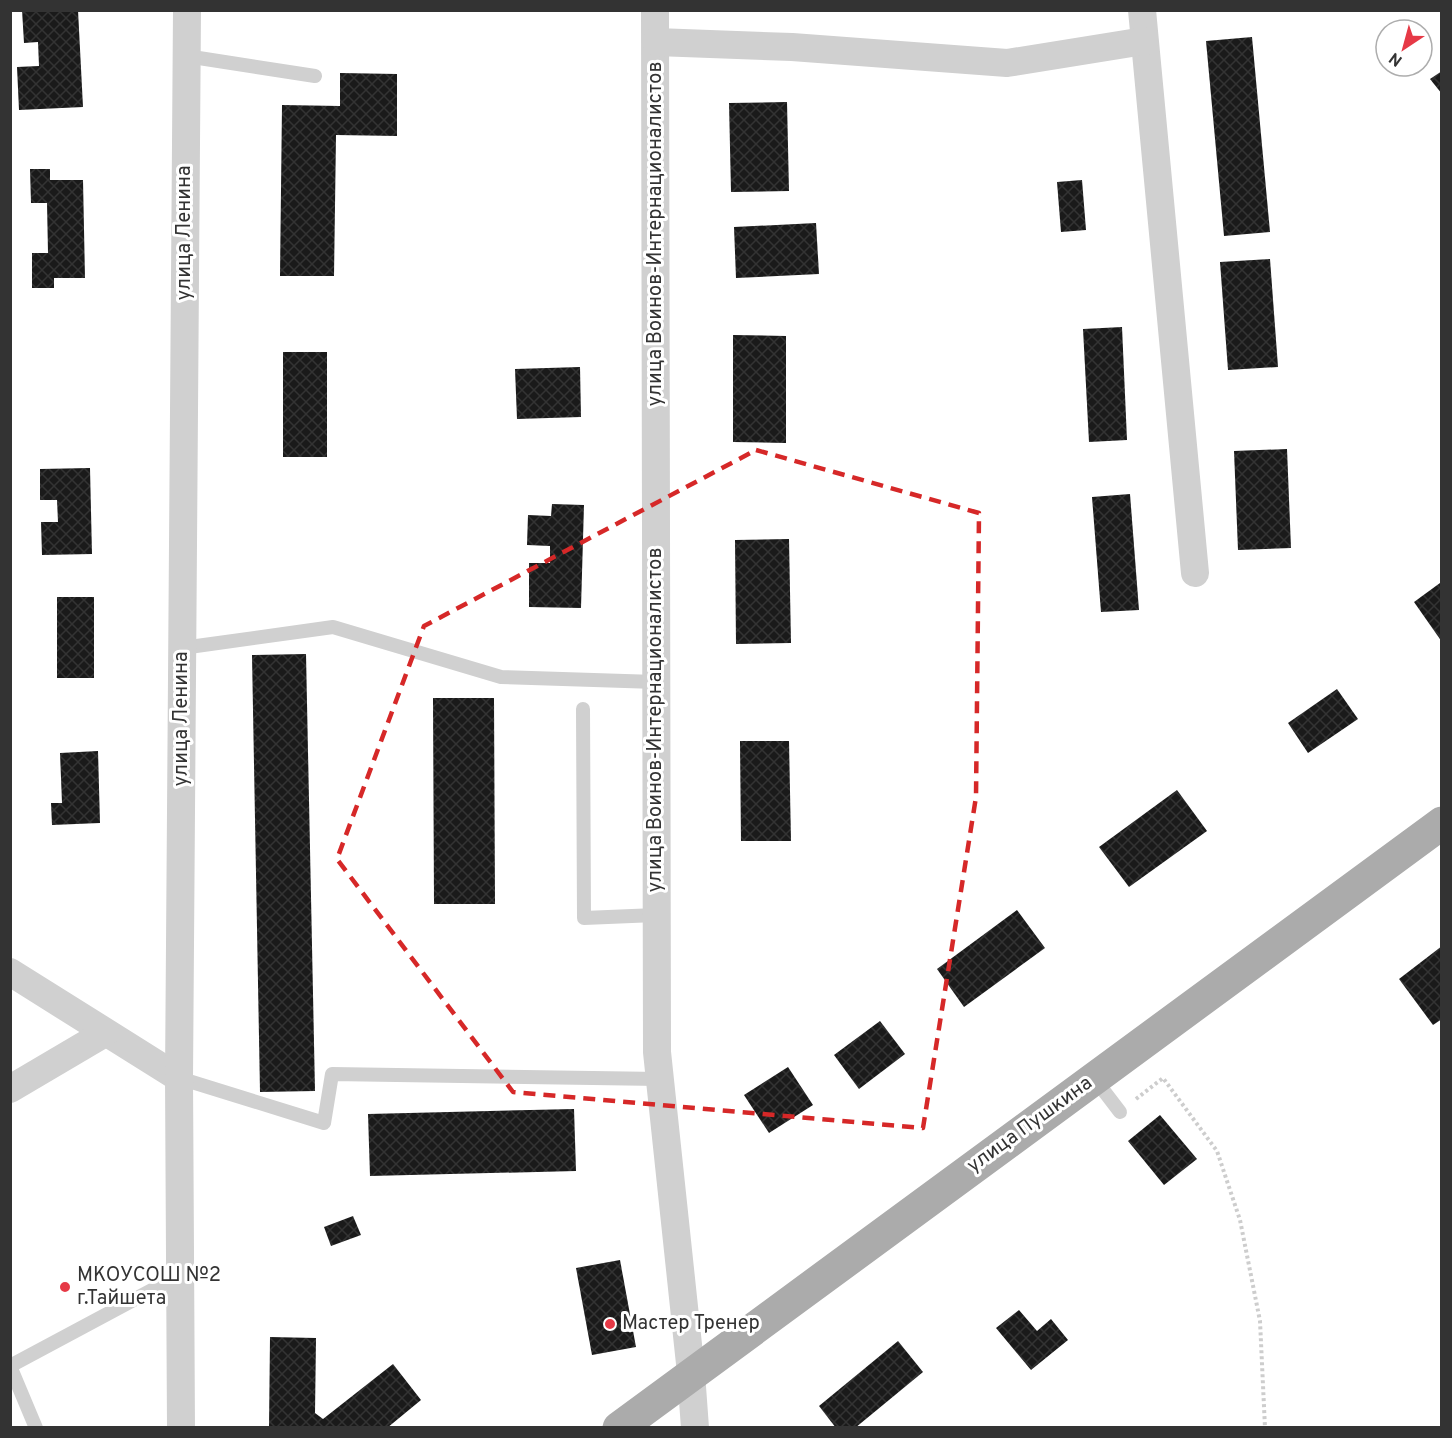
<svg xmlns="http://www.w3.org/2000/svg" width="1452" height="1438" viewBox="0 0 1452 1438" font-family="Overpass,sans-serif">
<defs>
<pattern id="building-cross-hatch" width="8" height="8" patternUnits="userSpaceOnUse" patternTransform="scale(1.5)"><rect width="8" height="8" fill="#1a1a1a"/><path d="M0 0l8 8M0 8l8-8" fill="none" stroke="#333"/></pattern>
</defs>
<rect width="100%" height="100%" fill="#fff"/>
<g fill="url(#building-cross-hatch)">
<path d="M22 10H78L83 107 19 110 17 67 39 66 38 42 24 43Z"/>
<path d="M1252 37 1270 232 1224 236 1206 41Z"/>
<path d="M1442 71V94L1430 79Z"/>
<path d="M340 73 397 74V136L336 135 334 276H280L282 105 340 106Z"/>
<path d="M787 102 789 191 731 192 729 103Z"/>
<path d="M30 169H50V180H83L85 278H54V288H32V253H48L47 203H31Z"/>
<path d="M1082 180 1086 230 1061 232 1057 182Z"/>
<path d="M816 223 819 274 736 278 734 227Z"/>
<path d="M1270 259 1278 367 1228 370 1220 262Z"/>
<path d="M1122 327 1127 440 1089 442 1083 329Z"/>
<path d="M733 335 786 336V443L733 442Z"/>
<rect x="283" y="352" width="44" height="105"/>
<path d="M580 367 581 417 517 419 515 369Z"/>
<path d="M1287 449 1291 548 1238 550 1234 451Z"/>
<path d="M90 468 92 554 42 555 41 522H58L57 500H40V469Z"/>
<path d="M1130 494 1139 610 1101 612 1092 497Z"/>
<path d="M552 504 584 505 581 608 529 607V563H550V546L527 545 528 515 551 516Z"/>
<path d="M789 539 791 643 736 644 735 540Z"/>
<path d="M1440 583 1442 585V642L1414 602Z"/>
<rect x="57" y="597" width="37" height="81"/>
<path d="M306 654 315 1091 260 1092 252 655Z"/>
<path d="M1337 689 1358 719 1308 753 1288 723Z"/>
<path d="M433 698H494L495 904H434Z"/>
<path d="M740 741H789L791 841H741Z"/>
<path d="M98 751 100 823 52 825 51 803H62L60 753Z"/>
<path d="M1177 790 1207 831 1129 887 1099 847Z"/>
<path d="M1017 910 1045 948 964 1007 937 969Z"/>
<path d="M1442 946V1019L1433 1025 1399 979Z"/>
<path d="M880 1021 905 1054 859 1089 834 1055Z"/>
<path d="M788 1067 813 1105 769 1133 744 1095Z"/>
<path d="M574 1109 576 1171 370 1176 368 1114Z"/>
<path d="M1160 1115 1197 1159 1164 1185 1128 1141Z"/>
<path d="M353 1216 361 1235 331 1246 324 1227Z"/>
<path d="M620 1260 636 1347 592 1355 576 1268Z"/>
<path d="M1019 1310 1037 1331 1051 1319 1068 1340 1031 1370 996 1328Z"/>
<path d="M270 1337 316 1338 315 1413 323 1419 393 1364 421 1400 387 1428H269Z"/>
<path d="M898 1341 923 1372 855 1428H836L819 1406Z"/>
</g>
<g fill="none" stroke-linecap="round" stroke-linejoin="round">
<path stroke="#cdcdcd" stroke-width="4" stroke-dasharray="3 3" stroke-linecap="butt" d="M1136 1099 1163 1078 1217 1151 1240 1220 1260 1321 1265 1428"/>
<g stroke="#d0d0d0" stroke-width="14">
<path d="M186 56 315 76"/>
<path d="M182 648 333 627 501 677 656 682"/>
<path d="M583 709 584 918 656 915"/>
<path d="M179 1078 324 1123 332 1074 660 1079"/>
<path d="M1094 1078 1120 1112"/>
<path d="M36 1428 10 1366 180 1275"/>
</g>
<g stroke="#d0d0d0" stroke-width="28">
<path d="M655 10 657 1052 691 1373 695 1428"/>
<path d="M1142 10 1195 573"/>
<path d="M656 42 792 47 1007 63 1144 41"/>
<path d="M10 972 179 1078"/>
<path d="M10 1089 105 1033"/>
<path d="M181 1428 179 1078 187 10"/>
</g>
<path stroke="#ababab" stroke-width="33" d="M619 1428 1442 823"/>
</g>
<path fill="none" stroke="#d62828" stroke-width="4.5" stroke-dasharray="12 8" stroke-linejoin="round" d="M756 450 979 513 976 797 923 1128 513 1092 337 859 424 626Z"/>
<g fill="#e63946" stroke="#fff" stroke-width="2">
<circle cx="65" cy="1287" r="6"/>
<circle cx="610" cy="1324" r="6"/>
</g>
<g text-anchor="middle" dominant-baseline="central" stroke-width="6" stroke-linejoin="round" paint-order="stroke">
<g font-size="20" fill="#333" stroke="#fff">
<text transform="translate(185 233) rotate(-90)">улица Ленина</text>
<text transform="translate(656 234) rotate(-90)">улица Воинов-Интернационалистов</text>
<text transform="translate(182 719) rotate(-90)">улица Ленина</text>
<text transform="translate(656 720) rotate(-90)">улица Воинов-Интернационалистов</text>
<text transform="translate(1030 1125) rotate(-36)">улица Пушкина</text>
</g>
<g font-size="20" fill="#333" stroke="#fff" text-anchor="start">
<text x="77" y="1276">МКОУСОШ №2<tspan x="77" dy="23">г.Тайшета</tspan></text>
<text x="622" y="1324">Мастер Тренер</text>
</g>
</g>
<rect width="1452" height="1438" fill="none" stroke="#333333" stroke-width="24"/>
<g transform="translate(1404 48) rotate(216)"><circle r="28" fill="#ffffff" stroke="#adadad" stroke-width="1.5"/>
<path d="M0-4.5L10 22L0 15L-10 22Z" fill="#e63946"/>
<text y="-9" font-size="16" font-weight="bold" text-anchor="middle" fill="#333333">N</text>
</g>
</svg>
